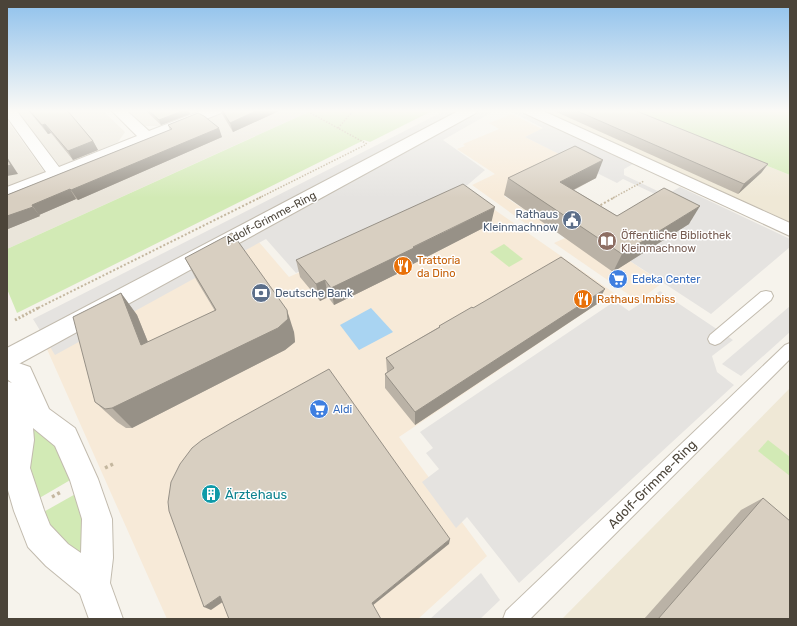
<svg xmlns="http://www.w3.org/2000/svg" width="797" height="626" viewBox="0 0 797 626" font-family="Rubik,sans-serif">
<rect width="100%" height="100%" fill="#f6f3ec"/>
<g fill="#eae5da">
<path d="M16 110H102L125 132 118 142 60 166Z"/>
<path d="M128 110H203L163 126H145Z"/>
<path d="M226 110H301L306 113 7 249V199Z"/>
<path d="M7 120 45 173 7 187Z"/>
</g>
<g fill="#f7ead8">
<path d="M512 114 542 129 525 137 574 161 504 196 547 225 536 231 472 185 495 174 457 149 465 146 463 144 499 129 489 123Z"/>
<path d="M472 194 614 293 399 437 487 556 418 619H167L46 347 253 235 289 277Z"/>
<path d="M565 238 630 261 662 283 638 301 554 243Z"/>
</g>
<g fill="#efe8d6">
<path d="M540 110H629L790 175V222Z"/>
<path d="M790 388V619H562L737 442Z"/>
</g>
<g fill="#d2eab5">
<path d="M313 110H434L370 142 364 140 17 313 7 289V249Z"/>
<path d="M629 110H790V175Z"/>
<path d="M504 244 523 259 509 267 490 252Z"/>
<path d="M32 422 55 442 72 479 36 500 25 449Z"/>
<path d="M768 440 790 457V476L758 451Z"/>
<path d="M79 492 85 507 84 550 80 553 66 550 40 514Z"/>
</g>
<g fill="#e5e3e0">
<path d="M446 110H496L443 140 485 170 464 188 472 194 296 273 266 239 55 355 33 319Z"/>
<path d="M508 110H519L633 164 624 169V175L666 195 680 187 790 239V247L711 314 630 261 692 221 649 199 655 194 623 179 617 183 525 137 543 128Z"/>
<path d="M660 291 733 340 712 356 717 372 734 385 519 583 467 517 456 528 422 482 439 469 426 453 433 448 420 432 615 301 629 311Z"/>
<path d="M790 306V332L741 376 722 364Z"/>
<path d="M481 573 500 600 480 619H430Z"/>
</g>
<path fill="#a9d4f2" d="M371 308 393 332 359 350 340 325Z"/>
<g fill="none" stroke-linecap="round" stroke-linejoin="round">
<g stroke="#c2bbae" stroke-width="2">
<g id="service">
<path d="M766 291 771 292 773 296 771 300 720 343 715 345 710 343 708 339 710 335 761 292Z"/>
<path d="M790 343V359L530 619H503L506 611 785 345Z"/>
</g>
</g>
<g stroke="#c2bbae" stroke-width="2">
<g id="minor">
<path d="M7 110H16L59 167 137 136 111 110H126L149 131 203 110H223L221 113 7 198V187L46 172 7 117Z"/>
<path d="M460 110H478L476 113 15 366 7 369V348Z"/>
<path d="M522 110H541L790 223V236L524 113Z"/>
</g>
</g>
<g stroke="#c2bbae" stroke-width="2">
<path id="tertiary" d="M7 359 30 367 49 409 75 428 98 479 112 519 113 558 110 583 123 619H89L80 594 46 566 28 547 14 511 7 487V381L12 383 7 379ZM33 428 55 446 70 480 82 519 81 553 68 544 50 525 44 510 30 468 34 440Z"/>
</g>
<g stroke="#c4b79f" stroke-width="1.5" stroke-dasharray="1.5 1.5" stroke-linecap="butt">
<path d="M305 110 367 144"/>
<path d="M338 128 354 110"/>
<path d="M259 198 365 145"/>
<path d="M613 198 644 181"/>
</g>
<g stroke="#c4b79f" stroke-width="2" stroke-dasharray="2 2" stroke-linecap="butt">
<path d="M597 207 615 197"/>
<path d="M38 308 261 197"/>
</g>
<path stroke="#c4b79f" stroke-width="3" stroke-dasharray="2 2" stroke-linecap="butt" d="M15 320 40 307"/>
<g stroke="#c4b79f" stroke-width="3.5" stroke-dasharray="3 3" stroke-linecap="butt">
<path d="M105 468 113 464"/>
<path d="M52 497 61 492"/>
</g>
<use href="#service" fill="#fff" fill-rule="evenodd"/>
<use href="#minor" fill="#fff" fill-rule="evenodd"/>
<use href="#tertiary" fill="#fff" fill-rule="evenodd"/>
</g>
<g fill="#bab2a6">
<path d="M28 110H67L93 141 98 150 73 160 51 133 48 134Z"/>
<path d="M145 110H188L190 114 161 125Z"/>
<path d="M221 110H279V111L233 132 222 114Z"/>
<path d="M552 110H634L768 164 761 173 738 194Z"/>
<path d="M168 125 222 137 78 200 76 199 39 215 40 216 8 229 7 195 170 130Z"/>
<path d="M508 178H596L574 190 617 216 689 224 613 272 504 195Z"/>
<path d="M491 224 413 264V266L334 305 328 297 320 301 300 277 296 260Z"/>
<path d="M185 258 294 332 295 342 285 350 132 428H126L117 422 95 402 121 293 137 315 148 342 215 311 197 281Z"/>
<path d="M597 304 415 425 385 388V374L387 372 386 358 439 327V326L473 308Z"/>
<path d="M763 498 790 619H644L741 510Z"/>
</g>
<g fill="#979187">
<path d="M185 110H188L190 114 161 125 159 120Z"/>
<path d="M258 110 279 111 233 132 230 123Z"/>
<path d="M45 124 51 133 48 134 42 125Z"/>
<path d="M219 128 222 137 78 200 71 190Z"/>
<path d="M93 141 98 150 73 160 68 151Z"/>
<path d="M7 157 18 174 7 176Z"/>
<path d="M603 160 596 178 555 199 560 182Z"/>
<path d="M768 164 761 173 738 194 744 184Z"/>
<path d="M70 189 76 199 39 215 32 205Z"/>
<path d="M700 206 689 224 613 272 622 254Z"/>
<path d="M33 207 40 216 8 229 7 216Z"/>
<path d="M495 207 491 224 413 264V266L334 305 331 288Z"/>
<path d="M325 280 328 297 320 301 316 284Z"/>
<path d="M605 289 597 304 415 425V412Z"/>
<path d="M121 293 137 315 158 367 141 345Z"/>
<path d="M287 310 294 332 295 342 285 350 132 428 112 408Z"/>
<path d="M450 539 449 544 372 606V603Z"/>
<path d="M220 596 227 599 211 610 204 607Z"/>
</g>
<g fill="#d8cfc1" stroke="#979187">
<path d="M29 110H67L93 141 68 151 45 124 42 125Z"/>
<path d="M148 110H185L159 120Z"/>
<path d="M222 110H258L230 123Z"/>
<path d="M575 110H634L768 164 744 184Z"/>
<path d="M198 113 204 116 219 128 71 190 70 189 32 205 33 207 7 216V195L172 129 168 125Z"/>
<path d="M575 146 603 160 560 182 617 216 664 188 700 206 622 254 508 178Z"/>
<path d="M7 159 11 165 7 166Z"/>
<path d="M463 184 495 207 413 247 414 248 331 288 325 280 316 284 296 260Z"/>
<path d="M232 233 287 310 288 319 278 328 112 408 105 409 95 402 73 317 121 293 141 345 216 310 185 258Z"/>
<path d="M561 257 605 289 415 412 385 374 394 368 386 358 440 327 439 326 472 307 473 308Z"/>
<path d="M329 369 450 539 372 603 381 619H229L220 596 204 607 169 511 168 502 171 482 180 464 192 448 202 440 231 423Z"/>
<path d="M763 498 790 521V619H658Z"/>
</g>
<linearGradient id="sky" x2="0" y2="1"><stop stop-color="#8fc1ec"/><stop offset="0.56" stop-color="#fbfaf6"/><stop offset="1" stop-color="#fbfaf6" stop-opacity="0"/></linearGradient>
<rect width="797" height="198" fill="url(#sky)"/>
<defs>
<g id="civic-disc" transform="scale(1)"><circle r="9.5" fill="#5c6f8a" stroke="#fff"/><path d="M-.6-6.5H3V-4.5H.6V-3L4-1V1h2V6H-6V1h2V-1L-.6-3ZM-1.2 2.5V6h2.4V2.5Z" fill="#fff"/></g>
<g id="library-disc" transform="scale(1)"><circle r="9.5" fill="#8d6e63" stroke="#fff"/><path d="M-6-4Q-3-5.5-.7-3.5V5Q-3 3-6 4ZM6-4Q3-5.5 .7-3.5V5Q3 3 6 4Z" fill="#fff"/></g>
<g id="restaurant-disc" transform="scale(1)"><circle r="9.5" fill="#e8710a" stroke="#fff"/><path d="M-5-6h1v4h1v-4h1v4h1v-4h1v5L-1.5 .5V6h-2V.5L-5-1ZM5-6V6H3V1.5H1.5Q1.5-4 5-6Z" fill="#fff"/></g>
<g id="supermarket-disc" transform="scale(1)"><circle r="9.5" fill="#3f7fe0" stroke="#fff"/><path d="M-6-5.5h2.5l.6 2H6L4.5 2H-2.5L-4.4-4H-6ZM-1.5 3.2a1.3 1.3 0 1 0 .1 0ZM3 3.2a1.3 1.3 0 1 0 .1 0Z" fill="#fff"/></g>
<g id="bank-disc" transform="scale(1)"><circle r="9.5" fill="#5c6f8a" stroke="#fff"/><path d="M-6-4H6V4H-6ZM0-2.3a2.3 2.3 0 1 0 0 4.6a2.3 2.3 0 1 0 0-4.6Z" fill="#fff"/></g>
<g id="building-disc" transform="scale(1)"><circle r="9.5" fill="#0f9aa8" stroke="#fff"/><path d="M-4-6H4V6H1V3H-1V6H-4ZM-2.5-4.3h1.7v1.8h-1.7ZM.8-4.3h1.7v1.8H.8ZM-2.5-1h1.7V.8h-1.7ZM.8-1h1.7V.8H.8Z" fill="#fff"/></g>
</defs>
<g fill-rule="evenodd">
<use href="#civic-disc" x="572" y="220"/>
<use href="#library-disc" x="607" y="241"/>
<use href="#restaurant-disc" x="403" y="266"/>
<use href="#supermarket-disc" x="618" y="279"/>
<use href="#bank-disc" x="261" y="293"/>
<use href="#restaurant-disc" x="583" y="299"/>
<use href="#supermarket-disc" x="319" y="409"/>
<use href="#building-disc" x="211" y="494"/>
</g>
<g text-anchor="middle" dominant-baseline="central" stroke-width="3" stroke-linejoin="round" paint-order="stroke">
<g font-size="11" fill="#4e5e75" stroke="#fff" text-anchor="end">
<text x="558" y="214">Rathaus<tspan x="558" dy="13">Kleinmachnow</tspan></text>
<text x="275" y="293" text-anchor="start">Deutsche Bank</text>
</g>
<g font-size="11" fill="#4b4439" stroke="#fff">
<text transform="translate(271 218) rotate(-28)">Adolf-Grimme-Ring</text>
</g>
<g font-size="11" fill="#785e54" stroke="#fff" text-anchor="start">
<text x="621" y="235">Öffentliche Bibliothek<tspan x="621" dy="13">Kleinmachnow</tspan></text>
</g>
<g font-size="11" fill="#c56008" stroke="#fff" text-anchor="start">
<text x="417" y="260">Trattoria<tspan x="417" dy="13">da Dino</tspan></text>
<text x="597" y="299">Rathaus Imbiss</text>
</g>
<g font-size="11" fill="#366cbe" stroke="#fff" text-anchor="start">
<text x="632" y="279">Edeka Center</text>
<text x="333" y="409">Aldi</text>
</g>
<g font-size="13" fill="#4b4439" stroke="#fff">
<text transform="translate(652 484) rotate(-45)">Adolf-Grimme-Ring</text>
</g>
<g font-size="13" fill="#0d838f" stroke="#fff" text-anchor="start">
<text x="225" y="494">Ärztehaus</text>
</g>
</g>
<rect width="797" height="626" fill="none" stroke="#4b4439" stroke-width="16"/>
</svg>
